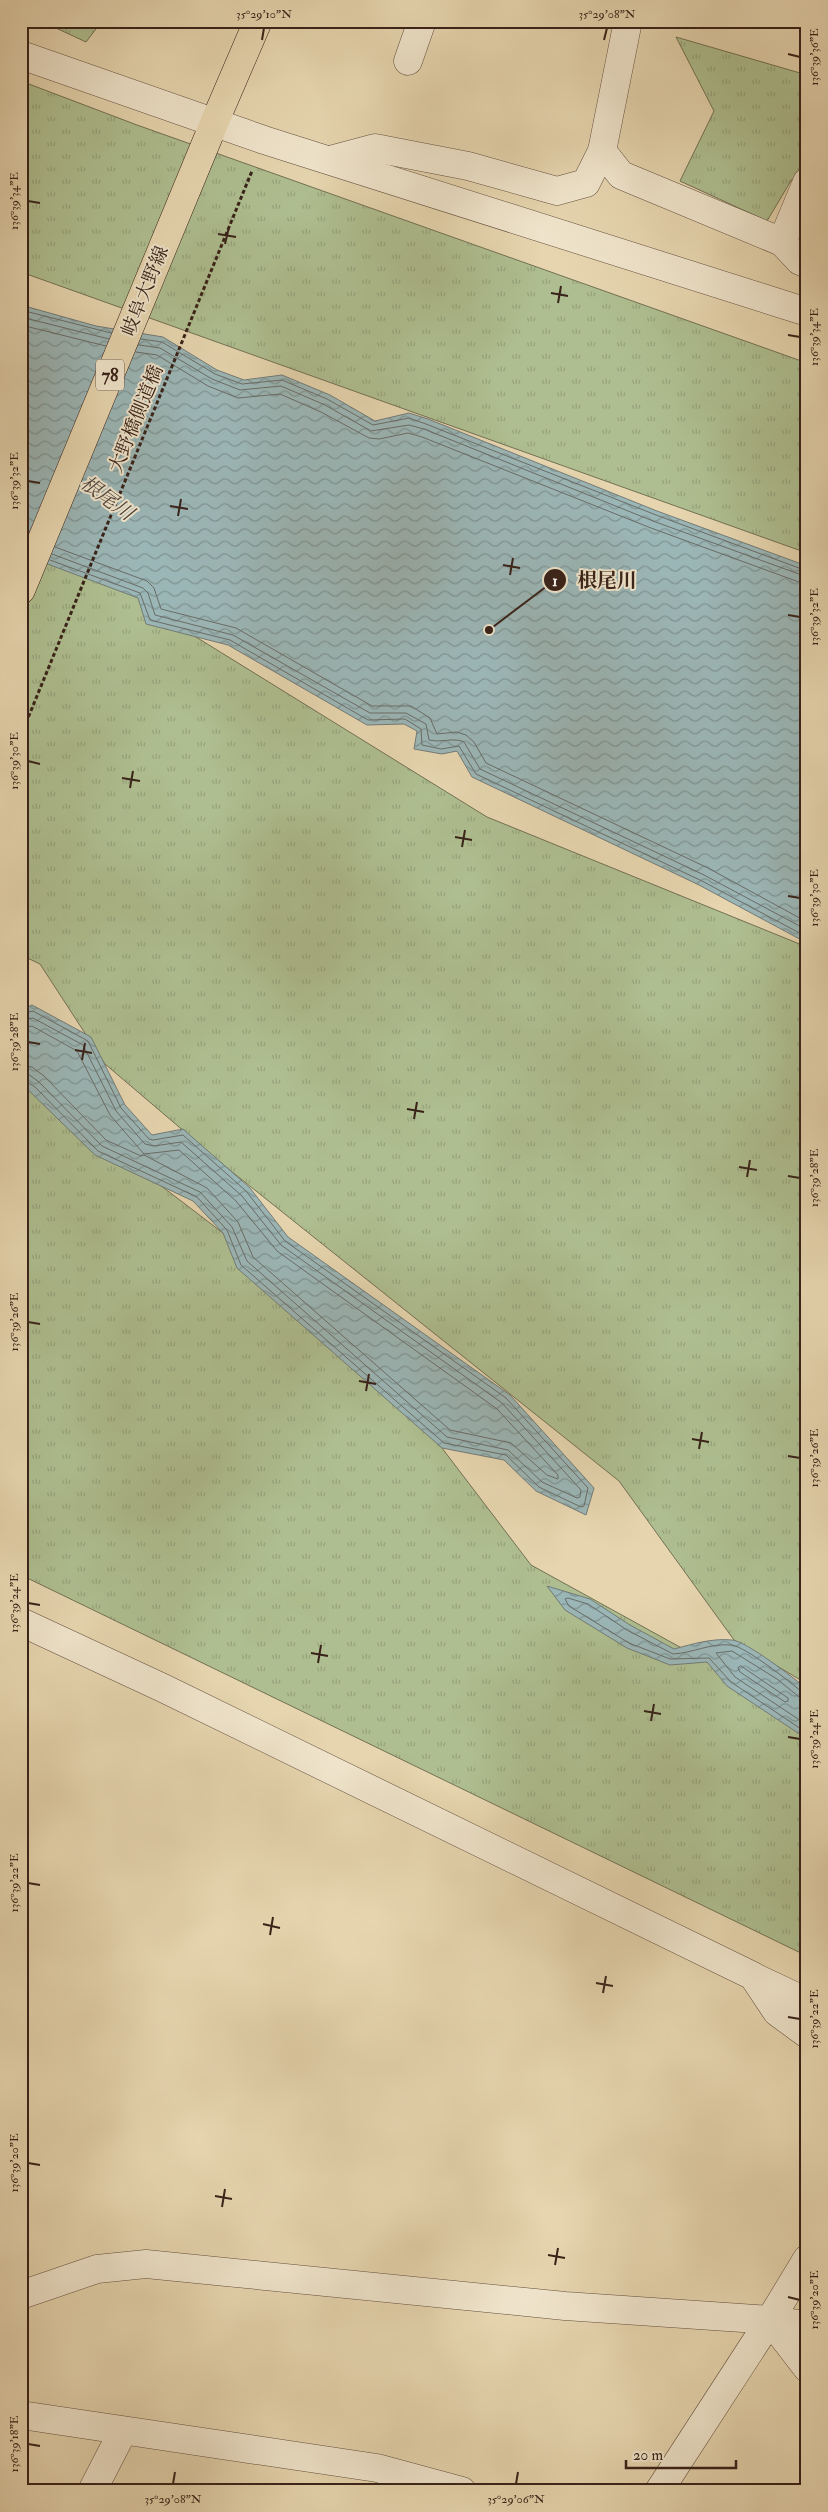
<svg xmlns="http://www.w3.org/2000/svg" width="828" height="2512" viewBox="0 0 828 2512" font-family="'IM FELL Double Pica','Noto Serif JP',serif">
<defs>
<pattern id="grass-tufts" width="24" height="20" patternUnits="userSpaceOnUse" patternTransform="scale(1.25)"><rect width="24" height="20" fill="#aebe90"/><path d="M3 7l-1-3M5 7V3M7 7l1-3M15 17l-1-3M17 17v-4M19 17l1-3" fill="none" stroke="#96a37c"/></pattern>
<pattern id="water-waves" width="16" height="10" patternUnits="userSpaceOnUse" patternTransform="scale(1.25)"><rect width="16" height="10" fill="#9bb6b6"/><path d="M0 5q4-4 8 0t8 0" fill="none" stroke="#7f9493"/></pattern>
</defs>
<rect width="100%" height="100%" fill="#e6d5af"/>
<filter id="stains"><feTurbulence type="fractalNoise" baseFrequency=".004" numOctaves="4"/><feColorMatrix values="0 0 0 0 .2 0 0 0 0 .09 0 0 0 0 .02 0 0 0 .5 -.17"/></filter>
<radialGradient id="worn" r=".72"><stop offset=".6" stop-color="#630" stop-opacity="0"/><stop offset="1" stop-color="#630" stop-opacity=".3"/></radialGradient>
<g fill="url(#grass-tufts)" stroke="#737054">
<path d="M41 21H102L86 42Z"/>
<path d="M676 37 807 75V185L792 179 767 221 680 181 714 111Z"/>
<path d="M21 81 137 125 807 363V553L21 272Z"/>
<path d="M21 515 196 637 487 817 807 947V1684L734 1640 619 1481 226 1167 105 1064 40 964 21 955Z"/>
<path d="M21 1079 223 1233 442 1448 531 1565 707 1662 807 1720V1956L21 1575Z"/>
</g>
<g fill="url(#water-waves)" stroke="#737b77">
<path d="M21 305 96 326 163 337 217 370 244 380 282 375 330 395 375 421 409 413 428 419 657 511 807 566V943L699 885 472 777 457 751 442 754 414 749 417 731 404 724 367 725 228 645 146 624 138 598 21 554Z"/>
<path d="M32 1005 91 1037 125 1105 152 1135 183 1129 250 1188 288 1237 510 1395 594 1488 586 1515 536 1491 504 1460 442 1448 237 1268 223 1233 193 1201 95 1155 21 1083V1010Z"/>
<path d="M547 1586 590 1599 630 1625 674 1649C693 1644 712 1638 732 1640 746 1641 794 1678 807 1689V1739L727 1686 707 1662 670 1665 627 1648 565 1610Z"/>
</g>
<g fill="none" stroke-linecap="round" stroke-linejoin="round">
<g stroke="#6a6c68" stroke-width="1">
<path d="M21 310 111 333"/>
<path d="M21 317 109 339"/>
<path d="M21 325 106 346"/>
<path d="M141 339 162 342 215 374 242 384 282 380 327 399 373 425 409 418 426 424 656 515 807 571"/>
<path d="M139 345 160 348 212 379 240 390 281 386 325 405 371 431 409 425 424 429 653 521 807 577"/>
<path d="M136 352 157 355 208 386 238 398 280 394 321 412 369 438 379 439 408 433 422 437 651 528 807 585"/>
<path d="M55 547 147 581 154 588 161 609 236 628 372 706H411L430 718 437 734 457 732 466 735 474 742 486 763 708 868 807 922"/>
<path d="M52 554 143 588 148 593 155 615 233 635 370 713H406L426 724 429 740C442 743 454 737 464 742L480 769 704 875 807 930"/>
<path d="M50 560 140 593 150 620 230 640 368 720 405 719 421 729 422 745 441 749 459 746 476 774 702 881 807 937"/>
<path d="M21 1014 33 1011 88 1041 121 1108 149 1139 153 1140 183 1135 246 1191 285 1241 506 1398 588 1488 584 1506 581 1507 539 1487 506 1455 444 1443 241 1265 227 1230 197 1197 98 1151 34 1086 21 1079"/>
<path d="M21 1020 33 1018 83 1045 116 1111 145 1144 154 1146 181 1142 242 1196 281 1245 502 1403 581 1490 580 1497 577 1498 542 1482 508 1450 447 1437 247 1261 232 1227 200 1192 102 1146 39 1082 28 1074 21 1073"/>
<path d="M21 1028 32 1026 77 1051 110 1115 144 1154 179 1150 236 1201 277 1251 497 1409 558 1475V1479L547 1475 511 1443 450 1430 253 1257 238 1222 207 1188 144 1155 141 1156 106 1140 44 1076 32 1067 21 1065"/>
<path d="M741 1666 788 1698V1701L785 1702 740 1672 738 1668Z"/>
<path d="M807 1692H802C790 1682 745 1646 731 1645 710 1643 693 1653 673 1654L627 1630 588 1604 568 1598 565 1599 569 1606 629 1643 670 1659 709 1658 731 1682 807 1733"/>
<path d="M807 1699 799 1697 777 1679 732 1651 716 1653 735 1677 807 1725"/>
</g>
<g stroke="#644f3e" stroke-width="29">
<g id="minor">
<path d="M628 21 602 151 621 175 782 242"/>
<path d="M21 55 264 140 807 312"/>
<path d="M408 61 422 21"/>
<path d="M330 160 375 148 468 166 557 191 586 183 602 151"/>
<path d="M807 182 782 242 800 261 807 264"/>
<path d="M21 1622 163 1688 753 1976 777 2012 807 2034"/>
<path d="M754 1977 807 2002"/>
<path d="M21 2295 97 2269 146 2264 565 2306 770 2320 807 2325"/>
<path d="M770 2320 807 2368"/>
<path d="M21 2415 377 2468 462 2491"/>
<path d="M92 2491 123 2431"/>
<path d="M659 2491 770 2320 807 2259"/>
</g>
</g>
<g stroke="#382219" stroke-width="29">
<path id="primary" d="M21 590 215 121 258 21"/>
</g>
<path stroke="#382219" stroke-width="3" stroke-dasharray="4 2.5" stroke-linecap="butt" d="M21 735 252 171"/>
<use href="#minor" stroke="#efe4cb" stroke-width="28"/>
<use href="#primary" stroke="#e6d5af" stroke-width="28"/>
</g>
<path fill="none" stroke="#382219" stroke-width="2" d="M262 40 264 28M604 40 607 28M788 54 800 57M28 201 40 203M218 234 236 237M225 244 229 227M551 293 568 296M558 303 561 286M788 335 800 337M28 481 40 483M170 506 188 509M178 516 181 499M503 565 520 568M510 575 513 558M788 615 800 617M28 761 40 764M122 778 140 781M130 788 133 771M455 837 472 840M462 847 465 830M788 896 800 898M28 1042 40 1044M75 1050 92 1053M82 1060 85 1043M407 1109 424 1112M414 1119 417 1102M739 1167 757 1170M788 1176 800 1178M747 1177 750 1160M28 1322 40 1324M359 1381 376 1384M366 1391 369 1374M692 1439 709 1442M699 1449 702 1432M788 1456 800 1458M28 1603 40 1605M311 1653 328 1656M318 1663 321 1645M644 1711 661 1714M651 1721 654 1704M788 1737 800 1739M28 1883 40 1885M263 1924 280 1928M270 1935 273 1917M596 1983 613 1986M603 1993 606 1976M788 2017 800 2019M28 2163 40 2165M215 2196 232 2199M222 2207 225 2189M548 2255 565 2258M555 2265 558 2248M788 2297 800 2300M28 2444 40 2446M173 2484 175 2472M516 2484 518 2472"/>
<g text-anchor="middle" dominant-baseline="central" stroke-width="4" stroke-linejoin="round" paint-order="stroke">
<rect fill="#efe4cb" stroke="#6f5c4e" stroke-width="1" x="96" y="359.5" width="28" height="31" rx="4"/>
<g font-size="18" font-weight="bold" fill="#382219">
<text x="110" y="375">78</text>
</g>
<g font-size="19" fill="#382219" stroke="#efe4cb">
<text transform="translate(145 291) rotate(-68)">岐阜大野線</text>
<text transform="translate(136 419) rotate(-68)">大野橋側道橋</text>
</g>
<g font-size="20" font-style="italic" fill="#514740" stroke="#efe4cb">
<text transform="translate(107 498) rotate(36)">根尾川</text>
</g>
</g>
<path fill="none" stroke="#382219" stroke-width="2" d="M489 630L555 580"/>
<g fill="#382219" stroke="#efe4cb" stroke-width="2">
<circle cx="489" cy="630" r="5"/>
<circle cx="555" cy="580" r="12"/>
</g>
<g font-size="15" text-anchor="middle" font-weight="bold" fill="#fff">
<text x="555" y="586">1</text>
</g>
<g font-size="20" text-anchor="middle" font-weight="bold" fill="#382219" stroke="#efe4cb" stroke-width="4" stroke-linejoin="round" paint-order="stroke">
<text x="607" y="587">根尾川</text>
</g>
<rect width="828" height="2512" fill="none" stroke="#e6d5af" stroke-width="55"/>
<path d="M626 2460v8h110v-8" fill="none" stroke="#382219" stroke-width="2.5"/>
<text x="633" y="2460" font-size="15" fill="#382219" stroke="#efe4cb" stroke-width="4" paint-order="stroke">20 m</text>
<rect x="28" y="28" width="772" height="2456" fill="none" stroke="#382219" stroke-width="2"/>
<g font-size="12" text-anchor="middle" fill="#382219">
<text x="264" y="18">35°29'10"N</text>
<text x="607" y="18">35°29'08"N</text>
<text transform="translate(814 57) rotate(-90)" y="4">136°39'36"E</text>
<text transform="translate(14 201) rotate(-90)" y="4">136°39'34"E</text>
<text transform="translate(814 337) rotate(-90)" y="4">136°39'34"E</text>
<text transform="translate(14 481) rotate(-90)" y="4">136°39'32"E</text>
<text transform="translate(814 617) rotate(-90)" y="4">136°39'32"E</text>
<text transform="translate(14 761) rotate(-90)" y="4">136°39'30"E</text>
<text transform="translate(814 898) rotate(-90)" y="4">136°39'30"E</text>
<text transform="translate(14 1042) rotate(-90)" y="4">136°39'28"E</text>
<text transform="translate(814 1178) rotate(-90)" y="4">136°39'28"E</text>
<text transform="translate(14 1322) rotate(-90)" y="4">136°39'26"E</text>
<text transform="translate(814 1458) rotate(-90)" y="4">136°39'26"E</text>
<text transform="translate(14 1603) rotate(-90)" y="4">136°39'24"E</text>
<text transform="translate(814 1739) rotate(-90)" y="4">136°39'24"E</text>
<text transform="translate(14 1883) rotate(-90)" y="4">136°39'22"E</text>
<text transform="translate(814 2019) rotate(-90)" y="4">136°39'22"E</text>
<text transform="translate(14 2163) rotate(-90)" y="4">136°39'20"E</text>
<text transform="translate(814 2300) rotate(-90)" y="4">136°39'20"E</text>
<text transform="translate(14 2444) rotate(-90)" y="4">136°39'18"E</text>
<text x="173" y="2503">35°29'08"N</text>
<text x="516" y="2503">35°29'06"N</text>
</g>
<rect width="100%" height="100%" filter="url(#stains)"/>
<rect width="100%" height="100%" fill="url(#worn)"/>
</svg>
